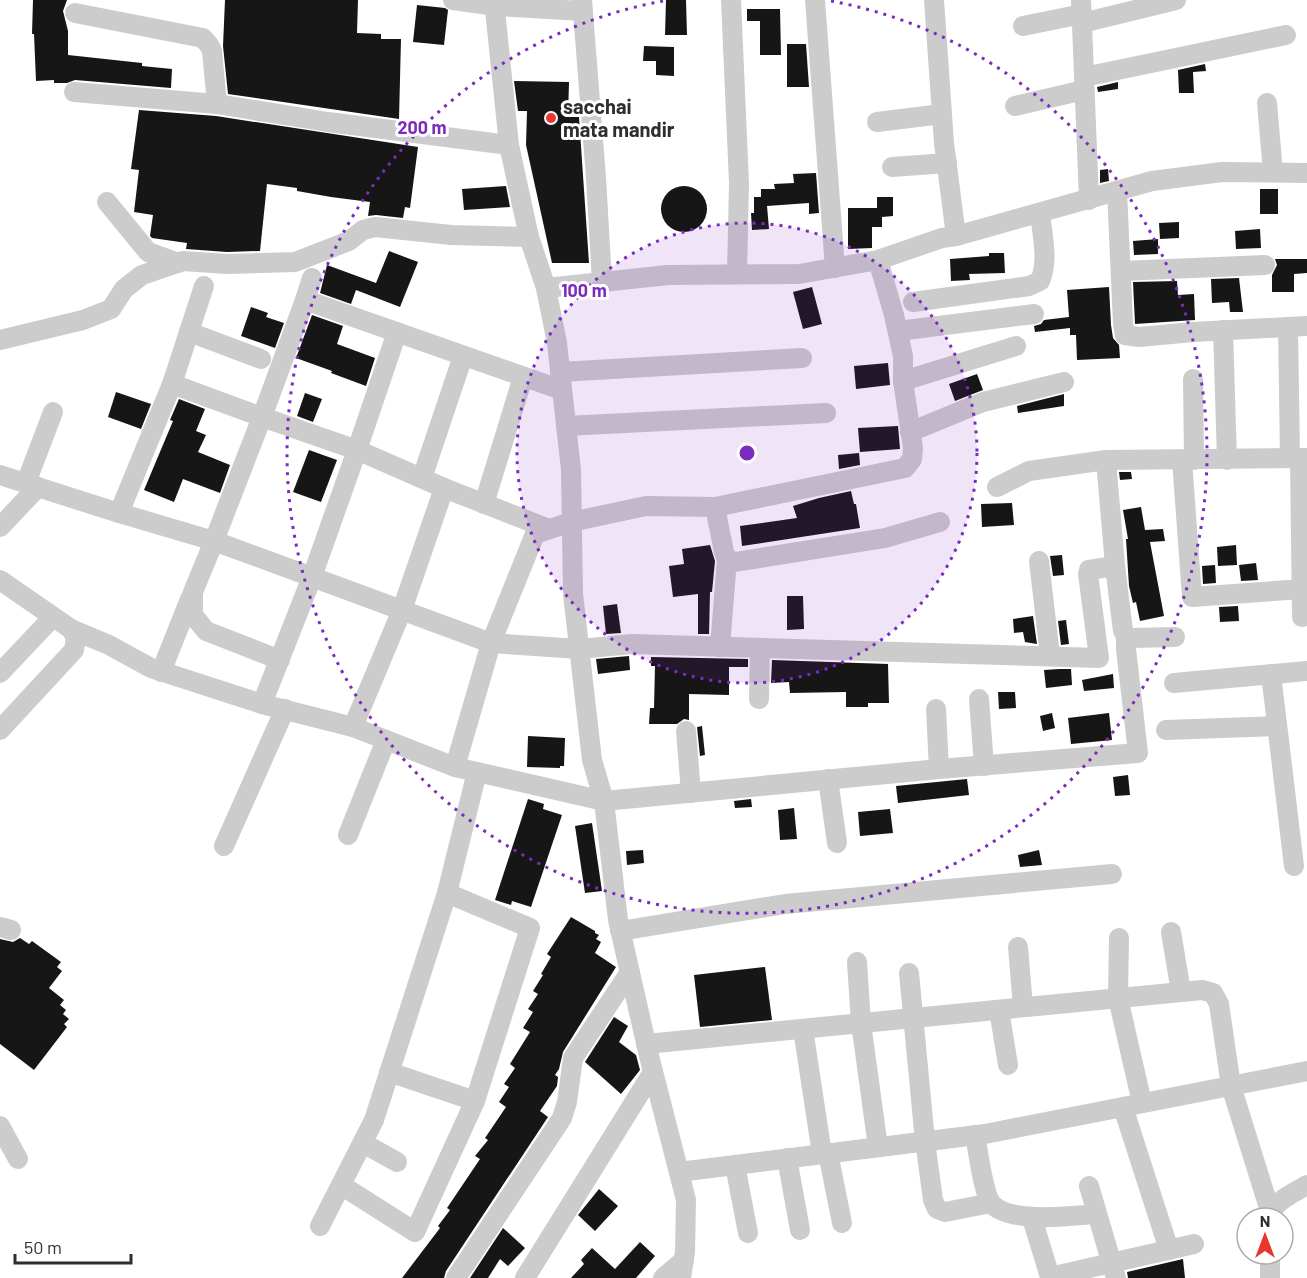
<svg xmlns="http://www.w3.org/2000/svg" width="1307" height="1278" viewBox="0 0 1307 1278" font-family="Barlow,sans-serif">
<rect width="100%" height="100%" fill="#fff"/>
<g fill="#161616">
<path d="M33 0H67L63 11 68 31V55L142 63V66L172 69 171 88 75 80 67 83H54V80L36 81 34 34H32Z"/>
<path d="M225 0H358L357 33 381 34V39H401L399 119 228 94 223 46Z"/>
<path d="M666 0H686L687 35H665Z"/>
<path d="M417 5 445 8 448 10 444 45 413 42Z"/>
<path d="M747 9H780L781 55H760V21H747Z"/>
<path d="M787 44H806L809 87H787Z"/>
<path d="M644 46 674 47V76L656 75V61H643Z"/>
<path d="M1205 64 1206 71 1193 72 1194 93H1179L1178 70Z"/>
<path d="M514 81 569 82 568 117H579L589 263H552L526 145 527 111H518Z"/>
<path d="M1118 82V89L1098 92 1097 87Z"/>
<path d="M139 110 216 116 418 147 410 208 405 207 403 218 376 215 368 216 370 202 331 197 297 191V188L267 184 260 251 227 252 186 249 187 243 152 238 150 236 153 215 134 212 139 170 131 169Z"/>
<path d="M1108 169 1109 181 1100 183V170Z"/>
<path d="M816 173 819 213 809 214V203L767 206 769 229 752 230 751 213H754V197H761V189H775L774 184 794 183 793 174Z"/>
<path d="M506 186 510 207 464 210 462 189Z"/>
<circle cx="684" cy="209" r="23"/>
<rect x="1260" y="189" width="18" height="25"/>
<path d="M877 197H893V216L882 217V227H872V248L848 249V208H877Z"/>
<path d="M1179 222V238L1160 239 1159 223Z"/>
<path d="M1260 229 1261 248 1236 249 1235 231Z"/>
<path d="M1158 239V254L1134 255 1133 241Z"/>
<path d="M389 251 418 262 400 307 356 290 351 304 320 293 327 265 376 283Z"/>
<path d="M989 253H1004L1005 273 969 274 970 280 951 281 950 259 989 256Z"/>
<path d="M1275 259H1307V273L1294 274V292H1272V275L1277 265Z"/>
<path d="M1239 278 1243 312H1230L1229 302 1212 303 1211 279Z"/>
<path d="M1177 281 1178 295 1194 294 1195 320 1135 324 1133 282Z"/>
<path d="M812 287 822 324 803 329 793 292Z"/>
<path d="M1109 287 1111 325 1113 338 1119 345 1120 358 1077 360 1076 335H1070V328L1035 332 1034 326 1041 324 1044 320 1069 317 1067 290Z"/>
<path d="M251 307 268 313 266 317 284 323 275 348 241 336Z"/>
<path d="M312 315 343 326 337 344 375 358 366 386 331 373 332 371 296 358Z"/>
<path d="M888 363 890 385 856 389 854 366Z"/>
<path d="M977 374 983 390 955 401 949 384Z"/>
<path d="M116 392 151 404 141 429 108 417Z"/>
<path d="M305 393 322 399 313 422 297 416Z"/>
<path d="M1064 394V406L1018 413 1017 406Z"/>
<path d="M179 399 205 409 196 431 206 435 198 452 230 465 220 493 183 479 174 502 144 490 173 421 170 420Z"/>
<path d="M898 426 900 449 860 452 858 428Z"/>
<path d="M309 450 337 460 321 502 293 492Z"/>
<path d="M859 453 860 465 839 469 838 455Z"/>
<path d="M1119 472H1131L1132 479 1120 480Z"/>
<path d="M851 491 854 504H856L860 528 742 546 740 526 797 518 793 506 819 498Z"/>
<path d="M1012 503 1014 525 982 527 981 504Z"/>
<path d="M1141 507 1145 530 1163 529 1165 541 1150 542 1164 616 1140 621 1136 602 1133 603 1129 586 1126 539H1128L1123 510Z"/>
<path d="M710 545 715 561 712 592H710L709 634H698V594L673 597 669 566 684 564 682 549Z"/>
<path d="M1236 545 1237 565 1218 566 1217 547Z"/>
<path d="M1062 555 1064 575 1053 576 1050 556Z"/>
<path d="M1256 563 1258 580 1241 581 1239 565Z"/>
<path d="M1215 565 1216 583 1203 584 1202 566Z"/>
<path d="M787 596H803L804 629 787 630Z"/>
<path d="M617 604 621 633 606 634 603 606Z"/>
<path d="M1238 606 1239 621 1220 622 1219 607Z"/>
<path d="M1033 616 1037 644 1025 642 1023 632 1014 633 1013 619Z"/>
<path d="M1066 620 1069 644 1061 645 1058 621Z"/>
<path d="M629 656 630 670 598 674 596 659Z"/>
<path d="M651 657 748 659V667H729V695L689 694V720L684 719 677 724H649L650 708H654L655 666H651Z"/>
<path d="M772 660 888 664 889 703H868V707H846V692L790 693 789 682 771 683Z"/>
<path d="M1059 669H1071L1072 685 1046 688 1044 670Z"/>
<path d="M1113 674 1114 688 1084 691 1082 680Z"/>
<path d="M998 692H1015L1016 708 999 709Z"/>
<path d="M1052 713 1055 728 1043 731 1040 716Z"/>
<path d="M1109 713 1112 740 1071 744 1068 718Z"/>
<path d="M702 726 705 755 700 756 697 727Z"/>
<path d="M528 736 565 738 564 766H560V768L527 767Z"/>
<path d="M1128 775 1130 795 1115 796 1113 777Z"/>
<path d="M967 779 969 795 898 803 896 786Z"/>
<path d="M528 799 544 804 543 809 562 815 531 907 512 901 511 905 495 900Z"/>
<path d="M751 799 752 807 735 808 734 801Z"/>
<path d="M794 808 797 839 780 840 778 810Z"/>
<path d="M890 809 893 833 860 836 858 812Z"/>
<path d="M592 823 602 891 585 893 575 826Z"/>
<path d="M643 850 644 863 627 865 626 851Z"/>
<path d="M1039 850 1042 865 1020 867 1018 855Z"/>
<path d="M571 917 595 931V933L599 935 596 939 601 942 595 953 616 967 563 1052 559 1069 555 1075 558 1077 557 1086 540 1111 548 1117 446 1271 444 1278H402L440 1228 438 1226 450 1210 447 1208 480 1159 475 1156 488 1140 485 1138 506 1107 499 1102 509 1087 504 1084 515 1068 510 1064 530 1032 523 1028 533 1012 528 1009 538 994 533 991 543 975 541 974 551 957 547 954Z"/>
<path d="M20 938 29 944 32 941 61 962 57 967 62 971 49 988 64 1000 60 1005 66 1010 63 1014 69 1019 64 1024 67 1027 34 1070 0 1044V939L13 942Z"/>
<path d="M765 967 772 1020 700 1027 694 975Z"/>
<path d="M614 1017 628 1026 619 1042 636 1055 640 1070 621 1094 585 1062Z"/>
<path d="M599 1189 618 1206 595 1231 578 1215Z"/>
<path d="M503 1228 525 1248 508 1266 500 1259 488 1278H470Z"/>
<path d="M640 1242 655 1256 636 1278H571L584 1264 581 1260 592 1248 615 1269Z"/>
<path d="M1183 1259 1185 1278H1128L1127 1272Z"/>
</g>
<g fill="none" stroke-linecap="round" stroke-linejoin="round">
<g stroke="#ccc" stroke-width="20">
<path d="M453 0 496 6 583 11"/>
<path d="M494 0 509 145 529 237 546 288 668 275 799 274 878 260 942 238 956 236 1152 181 1222 172 1307 173"/>
<path d="M582 0 596 177 602 282"/>
<path d="M731 0 739 183 737 274"/>
<path d="M815 0 835 268"/>
<path d="M934 0 944 143 956 236"/>
<path d="M1081 0 1089 200"/>
<path d="M75 13 203 38 209 45 212 51 217 104"/>
<path d="M1082 23 1176 0"/>
<path d="M1023 26 1082 14"/>
<path d="M1084 77 1286 35"/>
<path d="M74 92 217 104 328 122 509 145"/>
<path d="M1267 103 1273 172"/>
<path d="M1015 106 1084 90"/>
<path d="M877 122 942 114"/>
<path d="M892 167 947 163"/>
<path d="M1117 191 1123 323 1125 335 1139 337 1193 332 1307 326"/>
<path d="M107 202 148 252 178 263"/>
<path d="M878 260 894 315 903 356V381L913 448 912 459 905 468 715 507 646 506 571 522 535 534 491 643 455 767 604 801 939 769 1138 753 1126 649V635"/>
<path d="M1121 271 1265 265"/>
<path d="M546 288 557 343 571 470 573 594 592 760 604 801 618 920 648 1052 686 1200 685 1252 681 1278"/>
<path d="M305 300 312 278"/>
<path d="M913 302 1029 286 1040 281C1049 260 1042 235 1040 213"/>
<path d="M1288 327 1290 458"/>
<path d="M1223 330 1227 460"/>
<path d="M898 331 1034 314"/>
<path d="M189 332 261 359"/>
<path d="M397 332 357 450 444 488 549 529"/>
<path d="M0 340 83 320 111 309 124 289 142 275 183 261 227 264 295 262 349 241 363 230 375 227 451 235 529 237"/>
<path d="M560 372 802 358"/>
<path d="M1193 379 1194 460"/>
<path d="M903 381 1016 346"/>
<path d="M172 384 204 286"/>
<path d="M262 417 357 450 312 577 214 541Z"/>
<path d="M566 426 826 413"/>
<path d="M910 432 983 402 1064 382"/>
<path d="M1300 458 1302 617"/>
<path d="M1106 460 1115 566 1123 631 1126 635 1131 638 1175 637"/>
<path d="M1182 460 1192 597 1302 589"/>
<path d="M0 475 119 513"/>
<path d="M422 478 463 356"/>
<path d="M26 483 53 412"/>
<path d="M997 487 1029 471 1106 460 1307 458"/>
<path d="M484 504 523 377"/>
<path d="M715 507 724 552 727 559 735 562 885 538 940 522"/>
<path d="M0 527 38 487"/>
<path d="M1039 561 1050 656"/>
<path d="M0 580 71 629 76 638 74 650 0 730"/>
<path d="M71 629 109 645 151 668 262 704"/>
<path d="M720 647 727 559"/>
<path d="M280 660 206 631 193 615V592L214 541 119 513 172 384 262 417 305 300 562 390"/>
<path d="M161 672 190 599"/>
<path d="M0 673 53 617"/>
<path d="M1271 674 1294 866"/>
<path d="M1174 683 1307 671"/>
<path d="M759 699 760 648"/>
<path d="M979 699 984 766"/>
<path d="M936 709 939 769"/>
<path d="M353 727 402 610 444 488"/>
<path d="M1166 730 1277 726"/>
<path d="M686 731 691 793"/>
<path d="M455 767 353 727 262 704 312 577 491 643 579 649 632 644 1099 658 1088 574 1089 570 1115 566"/>
<path d="M828 779 837 843"/>
<path d="M348 835 386 740"/>
<path d="M224 846 285 709"/>
<path d="M0 927 11 930"/>
<path d="M620 931 785 904 1112 874"/>
<path d="M1171 932 1181 992"/>
<path d="M1119 938 1118 998 1142 1103"/>
<path d="M1018 947 1023 1007"/>
<path d="M857 962 861 1023 878 1147"/>
<path d="M909 973 925 1141 933 1200 937 1209 945 1212 991 1203"/>
<path d="M999 1010 1008 1065"/>
<path d="M803 1029 822 1154"/>
<path d="M646 1044 1202 990 1213 993 1219 1004 1231 1086 1270 1211"/>
<path d="M389 1072 475 1101"/>
<path d="M1123 1107 1169 1250"/>
<path d="M0 1126 18 1159"/>
<path d="M975 1135C978 1150 983 1192 991 1203 1008 1224 1072 1216 1096 1214"/>
<path d="M363 1143 397 1162"/>
<path d="M828 1153 842 1223"/>
<path d="M787 1158 800 1230"/>
<path d="M735 1165 748 1233"/>
<path d="M679 1172 985 1134 1307 1071"/>
<path d="M341 1185 415 1232 475 1101 530 928 447 893"/>
<path d="M1089 1186 1116 1278"/>
<path d="M1032 1218 1050 1277 1194 1244"/>
<path d="M1269 1218C1272 1202 1294 1193 1307 1185"/>
<path d="M320 1226 374 1120 447 893 477 772"/>
<path d="M1270 1254V1278"/>
<path d="M456 1278 562 1118 567 1102 573 1058 630 972"/>
<path d="M525 1278 653 1072"/>
<path d="M663 1278 684 1260"/>
</g>
</g>
<circle cx="747" cy="453" r="230" fill="#7b2cbf" fill-opacity=".12"/>
<g fill="none" stroke="#7b2cbf" stroke-width="3" stroke-dasharray="3 6">
<circle cx="747" cy="453" r="230"/>
<path d="M831 1A460 460 0 1 1 663 1"/>
</g>
<circle fill="#e9372f" stroke="#fff" stroke-width="2" cx="551" cy="118" r="6"/>
<g text-anchor="middle" dominant-baseline="central" stroke-width="6" stroke-linejoin="round" paint-order="stroke">
<g font-size="20" font-weight="bold" fill="#2f2f2f" stroke="#fff" text-anchor="start">
<text x="563" y="106">sacchai<tspan x="563" dy="23">mata mandir</tspan></text>
</g>
</g>
<circle cx="747" cy="453" r="9" fill="#7b2cbf" stroke="#fff" stroke-width="3"/>
<g font-size="18" text-anchor="middle" font-weight="bold" fill="#7b2cbf" stroke="#fff" stroke-width="6" stroke-linejoin="round" paint-order="stroke">
<text x="422" y="134">200 m</text>
<text x="584" y="297">100 m</text>
</g>
<g transform="translate(1265 1236)"><circle r="28" fill="#ffffff" stroke="#acacac" stroke-width="1.5"/>
<path d="M0-4.5L10 22L0 15L-10 22Z" fill="#e9372f"/>
<text y="-9" font-size="16" font-weight="bold" text-anchor="middle" fill="#2f2f2f">N</text>
</g>
<path d="M15 1254v9h116v-9" fill="none" stroke="#2f2f2f" stroke-width="3"/>
<text x="24" y="1254" font-size="18" fill="#2f2f2f" stroke="#ffffff" stroke-width="4.5" paint-order="stroke">50 m</text>
</svg>
